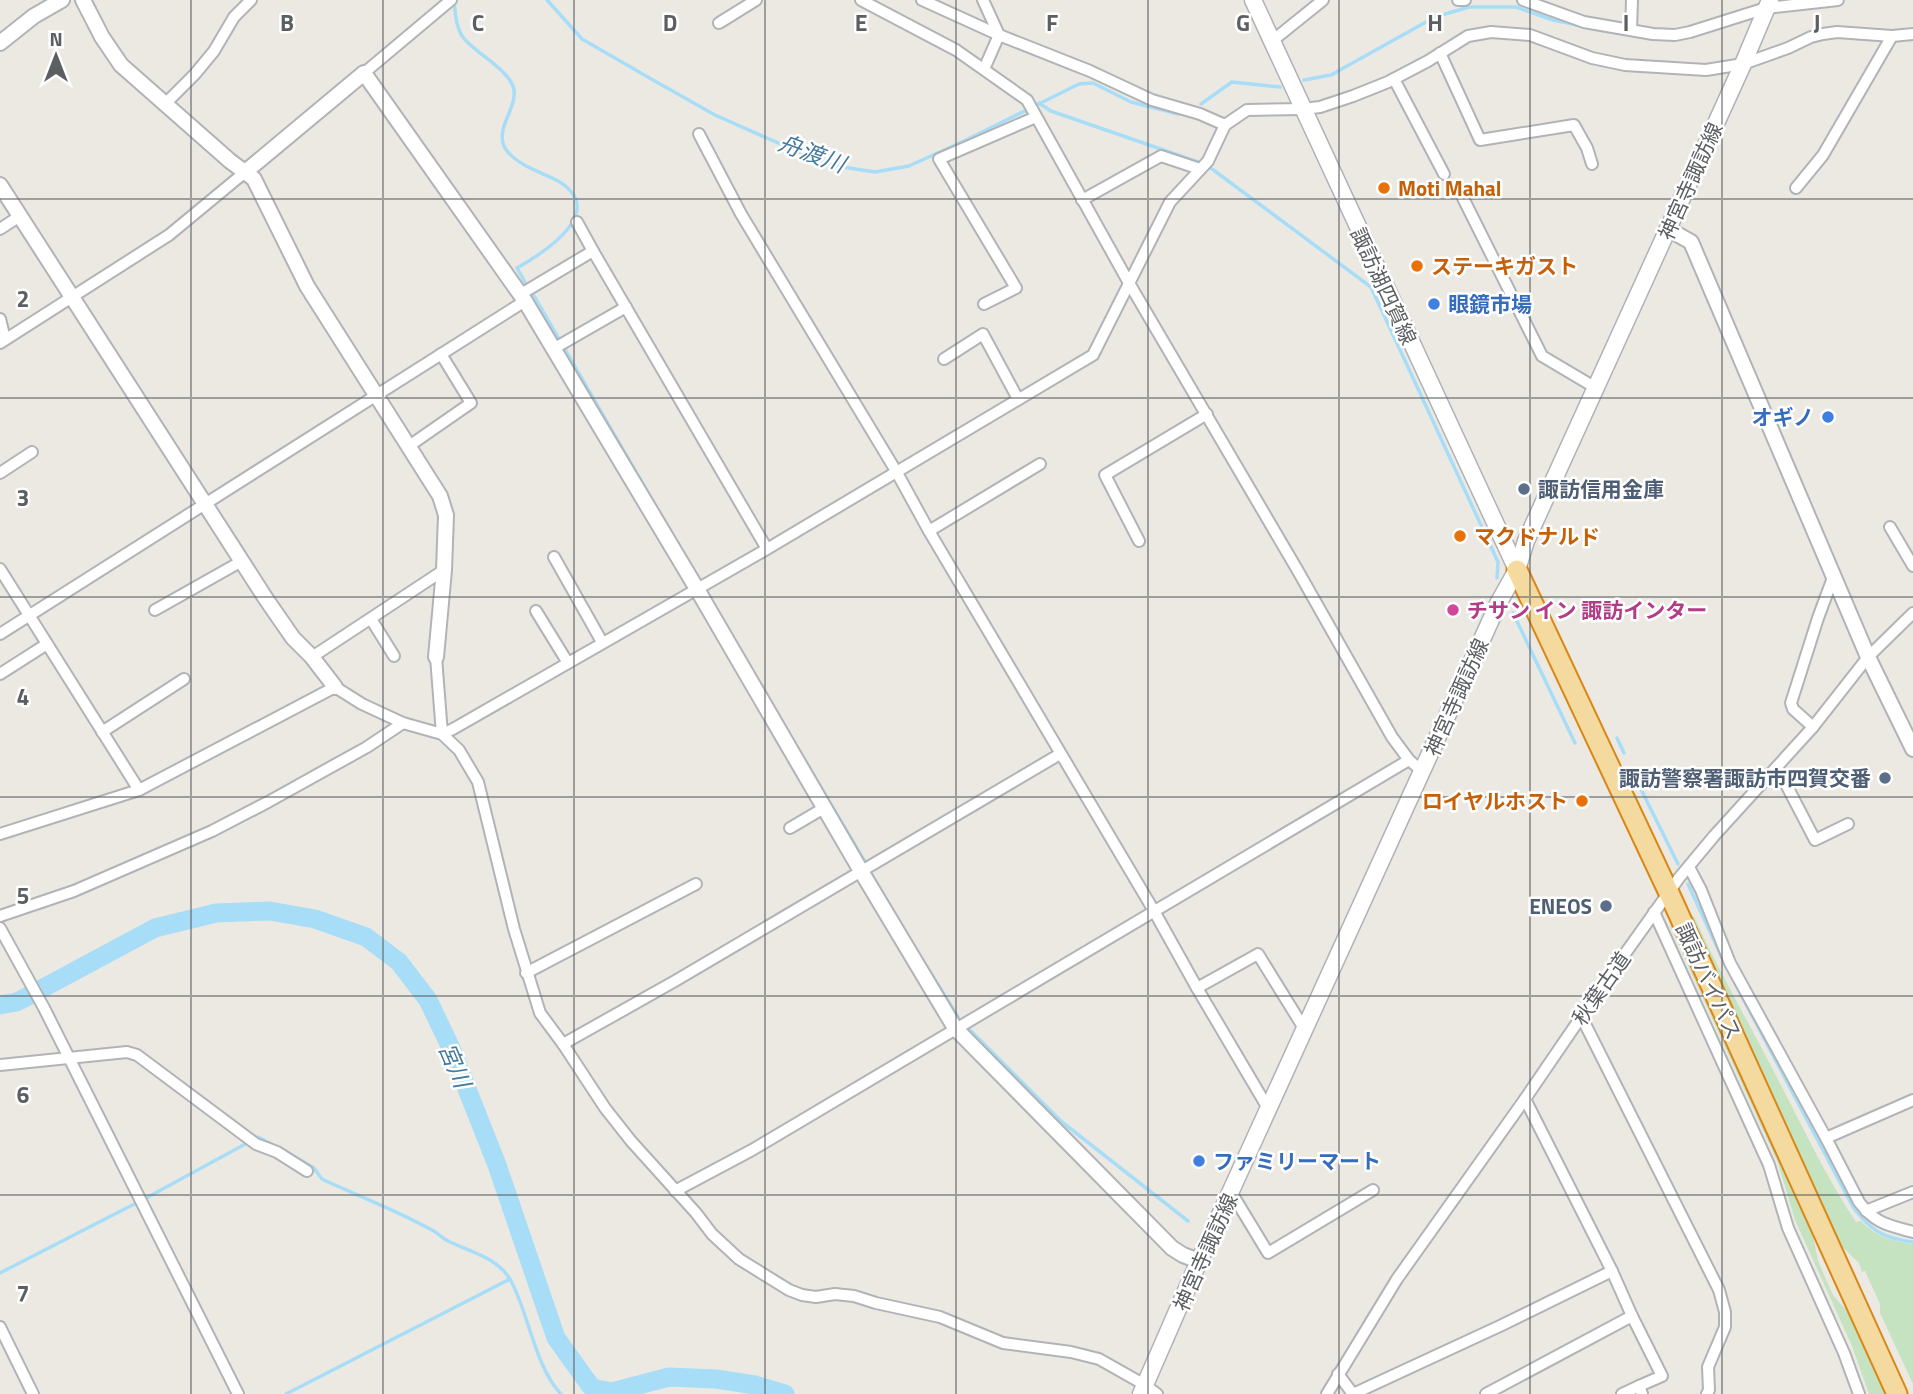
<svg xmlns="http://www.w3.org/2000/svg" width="1913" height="1394" viewBox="0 0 1913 1394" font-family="'Titillium Web','Noto Sans JP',sans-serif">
<rect width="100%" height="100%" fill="#ece9e3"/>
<g fill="#c5e2c1">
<path d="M1694 916C1717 968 1746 1017 1772 1068 1799 1119 1824 1174 1856 1222L1861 1221C1876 1237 1892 1241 1913 1244V1384L1880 1313V1304L1865 1271 1862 1272 1859 1263 1837 1242 1688 918Z"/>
<path d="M1674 924 1810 1221 1818 1261 1833 1295 1856 1321 1888 1394H1869L1852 1346 1795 1220 1778 1163 1670 926Z"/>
</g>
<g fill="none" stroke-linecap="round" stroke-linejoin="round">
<g stroke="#a8ddf7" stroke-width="3.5">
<path d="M454 0C455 12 456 26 462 36 474 53 511 70 514 90 517 110 492 131 507 151 519 166 541 172 558 181 609 211 545 252 517 268L525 282"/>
<path d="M547 0 582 39 653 80 715 115 812 158 842 167 875 172 909 166 966 140 1079 84 1093 83 1131 102 1178 114"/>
<path d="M1593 29 1617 33"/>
<path d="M1304 80 1331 75 1435 17 1469 7H1516L1553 20 1582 26"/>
<path d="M1039 103 1051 111 1201 163"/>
<path d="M1201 104 1232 82 1280 87"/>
<path d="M1208 166 1371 287 1498 562 1497 578"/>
<path d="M534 296 669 529"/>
<path d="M1513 613 1575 743"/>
<path d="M759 683 865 862"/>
<path d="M1617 738 1624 753"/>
<path d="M1631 769 1678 864"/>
<path d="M872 875 916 950"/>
<path d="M1688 884 1723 960"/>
<path d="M922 959 958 1017"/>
<path d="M1728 970 1853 1207C1871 1231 1883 1238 1913 1242"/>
<path d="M969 1029 1062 1122 1188 1221"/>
<path d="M255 1139 258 1137 273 1145"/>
<path d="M280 1148 314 1168 322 1179C358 1196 396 1210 430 1229 437 1232 442 1238 448 1241 470 1252 498 1257 511 1281 528 1312 536 1369 561 1394"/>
<path d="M0 1273 148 1197 249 1142"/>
<path d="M286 1394 510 1279"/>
</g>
<path stroke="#a8ddf7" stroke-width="19" d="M0 1005 17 1002 155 928 216 913 270 911 315 919 366 937 399 962 428 1000 450 1046 497 1165 556 1338 592 1388 612 1392 669 1377 716 1379 755 1385 785 1394"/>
<g stroke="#b0b4b7" stroke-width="14">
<g id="minor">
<path d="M861 0 956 50 1027 100 1129 283 1298 571 1392 737 1409 760 1422 771"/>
<path d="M922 0 999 35 1090 71 1152 100 1200 114 1225 125"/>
<path d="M983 0 999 35"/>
<path d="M1458 0H1465"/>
<path d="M1523 0 1584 22 1653 34 1675 35 1690 32 1766 8 1838 0"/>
<path d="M719 23 756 0"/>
<path d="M1631 30 1632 0"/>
<path d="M1272 41 1323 0"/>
<path d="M1440 53 1480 140 1574 125 1587 148 1592 164"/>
<path d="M984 69 999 35"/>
<path d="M364 73 451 0"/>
<path d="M1394 79 1444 174"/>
<path d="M165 104 195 74 214 51 234 17 251 0"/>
<path d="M699 134 741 214 896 471 929 531 1154 911 1197 988 1269 1110"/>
<path d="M1796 188 1823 155 1892 36"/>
<path d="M1463 198 1542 356 1596 388"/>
<path d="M1082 200 1161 156 1200 169"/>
<path d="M577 222 593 251"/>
<path d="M0 229 20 216"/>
<path d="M521 294 593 251 767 549"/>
<path d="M984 304 1016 288 939 159 1036 117"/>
<path d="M0 319 5 339"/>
<path d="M0 343 169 235 244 173"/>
<path d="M553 349 626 307"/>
<path d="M944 359 983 334 1018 399"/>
<path d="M409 446 471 403 441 354"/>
<path d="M0 473 32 452"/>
<path d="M1890 527 1913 566"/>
<path d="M929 531 1040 464"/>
<path d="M1139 541 1105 475 1207 414"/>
<path d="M554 557 602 642"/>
<path d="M0 569 139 790"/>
<path d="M155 610 242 561"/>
<path d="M536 611 568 663"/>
<path d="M371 619 394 656"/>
<path d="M0 634 525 301"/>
<path d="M312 657 444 570"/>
<path d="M436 657 442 734"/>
<path d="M0 674 47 644"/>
<path d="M1813 727 1793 709 1791 703 1818 618 1834 575"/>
<path d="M102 732 184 679"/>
<path d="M442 734 453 729 767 549 1093 355 1170 202 1208 161 1225 125 1247 110 1303 109 1320 107 1353 96 1388 82 1428 61 1468 36 1491 32 1530 35 1592 58 1625 65 1706 70 1743 64 1788 48 1811 37 1823 34 1837 32 1892 36 1913 34"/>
<path d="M1777 767 1815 840 1848 824"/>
<path d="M790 828 824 808"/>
<path d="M0 834 139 790 335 687 362 704 403 723 442 734 459 750 478 782 514 929 540 1013 563 1044 605 1108 631 1141 696 1213 712 1234 739 1259 789 1290 802 1295 816 1297 835 1294 854 1296 876 1303 940 1317 1003 1343 1071 1352 1099 1359 1145 1385 1157 1394"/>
<path d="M1689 867 1701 890 1730 963 1826 1138 1859 1202C1876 1224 1887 1225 1913 1232"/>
<path d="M1654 912 1769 1165 1788 1228 1844 1353 1859 1394"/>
<path d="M0 916 74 891 212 831 268 802 367 747 403 723"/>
<path d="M0 928 44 1008 238 1394"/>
<path d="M526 973 696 884"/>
<path d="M1197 988 1258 954 1305 1030"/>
<path d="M1581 1016 1719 1290 1725 1312V1327L1708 1367 1709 1390 1707 1394"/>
<path d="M563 1044 675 981 1060 754"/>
<path d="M0 1065 127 1052 137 1055 256 1144 277 1152 307 1171"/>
<path d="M1826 1138 1913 1100"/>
<path d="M675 1191 752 1150 1409 760"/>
<path d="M1231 1192 1268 1253 1373 1190"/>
<path d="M1866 1211 1913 1192"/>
<path d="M1632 1316 1662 1376 1639 1386"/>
<path d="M0 1327 33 1394"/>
<path d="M1338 1374 1353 1394"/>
<path d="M1327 1394 1397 1279 1525 1099 1607 979 1679 878 1714 836 1813 727 1868 657 1913 613"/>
<path d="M1353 1394 1502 1325 1612 1271"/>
<path d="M1486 1394 1632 1316 1612 1271 1525 1099"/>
<path d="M1622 1394 1639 1386 1642 1394"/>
</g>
</g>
<g stroke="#b0b4b7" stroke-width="18">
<g id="tertiary">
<path d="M83 0 102 37 121 65 230 161 254 179 307 286 440 496 446 515 444 570 436 657"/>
<path d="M0 43 34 16 62 0"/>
<path d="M244 173 364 73 525 301 697 589 861 871 955 1028 1172 1248 1183 1255 1199 1261"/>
<path d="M0 185 266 599 293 638 312 657 335 687"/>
<path d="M1668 229 1691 242 1868 657 1913 749"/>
</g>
</g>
<g stroke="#afb3b7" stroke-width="19">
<g id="secondary">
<path d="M1253 0 1517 570"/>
<path d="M1141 1394 1199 1261 1417 782 1499 602 1517 570 1526 541 1743 64 1770 0"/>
</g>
</g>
<g stroke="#da8715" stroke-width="23">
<path id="trunk" d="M1517 570 1669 893 1897 1394"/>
</g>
<use href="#minor" stroke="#fff" stroke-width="10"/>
<use href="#tertiary" stroke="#fff" stroke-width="14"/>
<use href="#secondary" stroke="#fff" stroke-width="16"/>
<use href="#trunk" stroke="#f5daa0" stroke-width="19"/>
</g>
<path fill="none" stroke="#5b5f62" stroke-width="2" stroke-opacity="0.55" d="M191 0V1394M383 0V1394M574 0V1394M765 0V1394M956 0V1394M1148 0V1394M1339 0V1394M1530 0V1394M1722 0V1394M0 199H1913M0 398H1913M0 597H1913M0 797H1913M0 996H1913M0 1195H1913"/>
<g fill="#e8710a" stroke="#fff" stroke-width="2.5">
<circle cx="1384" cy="188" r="7"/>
<circle cx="1417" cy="266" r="7"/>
<circle cx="1460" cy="536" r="7"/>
<circle cx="1582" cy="801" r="7"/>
</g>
<g fill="#3f7fe0" stroke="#fff" stroke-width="2.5">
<circle cx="1434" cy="304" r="7"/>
<circle cx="1828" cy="417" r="7"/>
<circle cx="1199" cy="1161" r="7"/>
</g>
<g fill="#5c6f8a" stroke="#fff" stroke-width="2.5">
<circle cx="1524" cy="489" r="7"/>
<circle cx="1885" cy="778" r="7"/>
<circle cx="1606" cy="906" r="7"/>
</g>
<circle fill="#d1479c" stroke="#fff" stroke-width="2.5" cx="1453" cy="610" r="7"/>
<g text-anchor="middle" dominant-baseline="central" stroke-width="5" stroke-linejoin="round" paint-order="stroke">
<g font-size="21" fill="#5b5f62" stroke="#fff">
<text transform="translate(1690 181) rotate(-66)">神宮寺諏訪線</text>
<text transform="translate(1384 286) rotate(65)">諏訪湖四賀線</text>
<text transform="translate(1456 697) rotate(-66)">神宮寺諏訪線</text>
<text transform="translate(1709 981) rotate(65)">諏訪バイパス</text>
<text transform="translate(1601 988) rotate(-55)">秋葉古道</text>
<text transform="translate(1205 1252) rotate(-66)">神宮寺諏訪線</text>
</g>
<g font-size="21" font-weight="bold" fill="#c56008" stroke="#fff" text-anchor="start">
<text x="1398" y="188">Moti Mahal</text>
<text x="1431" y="266">ステーキガスト</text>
<text x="1474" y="536">マクドナルド</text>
<text x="1568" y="801" text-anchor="end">ロイヤルホスト</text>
</g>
<g font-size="21" font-weight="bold" fill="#366cbe" stroke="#fff" text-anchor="start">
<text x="1448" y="304">眼鏡市場</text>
<text x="1814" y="417" text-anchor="end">オギノ</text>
<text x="1213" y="1161">ファミリーマート</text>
</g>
<g font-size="21" font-weight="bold" fill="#4e5e75" stroke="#fff" text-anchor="end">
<text x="1538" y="489" text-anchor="start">諏訪信用金庫</text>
<text x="1871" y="778">諏訪警察署諏訪市四賀交番</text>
<text x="1592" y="906">ENEOS</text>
</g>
<g font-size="21" font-weight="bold" fill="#b23c85" stroke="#fff" text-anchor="start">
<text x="1467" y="610">チサン イン 諏訪インター</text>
</g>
<g font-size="23" font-style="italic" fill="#457a9e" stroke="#fff">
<text transform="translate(812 153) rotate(20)">舟渡川</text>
<text transform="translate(455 1065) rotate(67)">宮川</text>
</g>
</g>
<g font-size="23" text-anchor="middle" font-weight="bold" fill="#5b5f62" stroke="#fff" stroke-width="5" stroke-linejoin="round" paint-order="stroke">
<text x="287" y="31">B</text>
<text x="478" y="31">C</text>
<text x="670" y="31">D</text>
<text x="861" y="31">E</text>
<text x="1052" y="31">F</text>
<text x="1243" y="31">G</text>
<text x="1435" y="31">H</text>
<text x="1626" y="31">I</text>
<text x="1817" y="31">J</text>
<text x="23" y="307">2</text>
<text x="23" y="506">3</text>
<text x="23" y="705">4</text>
<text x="23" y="904">5</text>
<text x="23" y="1103">6</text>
<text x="23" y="1302">7</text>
</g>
<g transform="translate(56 56)" stroke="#ffffff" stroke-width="5" paint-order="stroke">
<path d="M0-5L12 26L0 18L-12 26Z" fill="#5b5f62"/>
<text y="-10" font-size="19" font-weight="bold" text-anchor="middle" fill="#5b5f62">N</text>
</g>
</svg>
